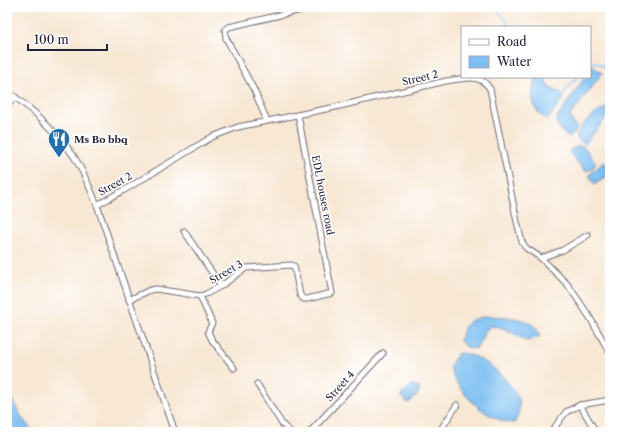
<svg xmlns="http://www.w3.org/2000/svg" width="617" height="439" viewBox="0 0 617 439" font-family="'Libre Caslon Text',serif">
<rect width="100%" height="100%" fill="#fff"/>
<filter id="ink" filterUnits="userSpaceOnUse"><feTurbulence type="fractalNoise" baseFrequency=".025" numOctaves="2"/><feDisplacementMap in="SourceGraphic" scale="8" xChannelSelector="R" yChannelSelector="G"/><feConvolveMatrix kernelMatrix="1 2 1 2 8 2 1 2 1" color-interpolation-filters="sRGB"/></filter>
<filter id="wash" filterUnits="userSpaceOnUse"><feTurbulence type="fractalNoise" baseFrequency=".012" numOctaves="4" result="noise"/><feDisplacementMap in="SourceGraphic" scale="16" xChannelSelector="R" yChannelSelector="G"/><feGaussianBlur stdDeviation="0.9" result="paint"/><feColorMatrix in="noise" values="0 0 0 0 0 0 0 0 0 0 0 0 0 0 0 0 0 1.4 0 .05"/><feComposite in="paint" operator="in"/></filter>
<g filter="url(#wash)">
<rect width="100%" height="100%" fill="#f7e7d3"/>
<g fill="#7dbff2" stroke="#507096">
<path d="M592 66 602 73 570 116C571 122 576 124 577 129L574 134 568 137 561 131 556 123 557 118 585 77H590V70Z"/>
<path d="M536 77H544L548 87 559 91 564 98 547 120C530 109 531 95 536 77Z"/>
<path d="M610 104V113L585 144 577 139C576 123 600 112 610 104Z"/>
<path d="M579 146 584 147 596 163C595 167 590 171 585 171L570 153V150Z"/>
<path d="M604 162 610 167V175L595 184 590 177V174C595 170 599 166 604 162Z"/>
<path d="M488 316C505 317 535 316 540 336L527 341C516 336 497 320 487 329L477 348C470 350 465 347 460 341 463 322 470 319 488 316Z"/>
<path d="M458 353C479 354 495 368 508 383 512 388 517 393 519 399 521 407 518 417 514 423 491 422 464 398 454 378 452 374 451 370 450 366Z"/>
<path d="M412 384 419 388V392L416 397 408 403 400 396Z"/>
<path d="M7 390 22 418 33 432H7Z"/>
</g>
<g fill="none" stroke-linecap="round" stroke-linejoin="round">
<g stroke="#7dbff2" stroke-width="1.5">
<path d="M495 7 506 20 508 27"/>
<path d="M590 63 595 62 608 69H610"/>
<path d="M562 95 577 77"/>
</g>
</g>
</g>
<g filter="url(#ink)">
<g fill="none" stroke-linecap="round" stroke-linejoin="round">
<g stroke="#6d6770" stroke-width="7">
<g id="minor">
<path d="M7 91C33 110 54 128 73 155 83 170 90 188 97 205L175 432"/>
<path d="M7 106 15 97"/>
<path d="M267 121 254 90 226 38 225 30 229 27 314 7"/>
<path d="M97 205 126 189 212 137 238 127 331 108 446 81C463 79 480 72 490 89L517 222 522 242 526 248 541 258 568 285 589 316 610 353"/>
<path d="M184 231 221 286"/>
<path d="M541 258 563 250 588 235"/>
<path d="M200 296 212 323 208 332 212 340 234 368"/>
<path d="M129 300 150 290 156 289 200 296 206 294 221 286 246 268 291 265 294 266 300 295 303 299H307L332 293 298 115"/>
<path d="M257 384 282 424 290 432"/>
<path d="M580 405 596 432"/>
<path d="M310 432 383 353"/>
<path d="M439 432 457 405"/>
<path d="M551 432 566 412 580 405 610 400"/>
</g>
</g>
<use href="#minor" stroke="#fff" stroke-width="5"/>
</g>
</g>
<defs>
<g id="restaurant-pin" transform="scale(1.15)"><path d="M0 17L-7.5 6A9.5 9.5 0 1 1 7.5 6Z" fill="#1f6fb2" stroke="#fff"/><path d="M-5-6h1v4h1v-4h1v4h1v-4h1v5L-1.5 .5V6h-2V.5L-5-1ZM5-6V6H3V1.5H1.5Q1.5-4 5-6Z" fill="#fff"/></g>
</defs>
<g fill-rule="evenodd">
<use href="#restaurant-pin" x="59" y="139"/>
</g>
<g text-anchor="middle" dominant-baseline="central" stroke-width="3.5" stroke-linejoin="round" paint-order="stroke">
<g font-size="10" fill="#22223b" stroke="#fff">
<text transform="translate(420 78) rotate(-13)">Street 2</text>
<text transform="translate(115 184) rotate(-29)">Street 2</text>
<text transform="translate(323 195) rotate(79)">EDL houses road</text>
<text transform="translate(226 272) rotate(-30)">Street 3</text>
<text transform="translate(340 386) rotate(-48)">Street 4</text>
</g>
<g font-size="10" font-weight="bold" fill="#22223b" stroke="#fff" text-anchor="start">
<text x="74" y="139">Ms Bo bbq</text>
</g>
</g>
<rect width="617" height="439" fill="none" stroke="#fff" stroke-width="24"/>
<rect x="461" y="26" width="130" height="52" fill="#ffffff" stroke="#a7a7b1"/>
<rect x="469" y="39" width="20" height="6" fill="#ffffff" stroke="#a7a7b1"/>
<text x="497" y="46" font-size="12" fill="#22223b">Road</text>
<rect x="469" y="56" width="20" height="12" fill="#7dbff2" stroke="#a7a7b1"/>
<text x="497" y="66" font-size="12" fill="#22223b">Water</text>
<path d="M28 44v6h79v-6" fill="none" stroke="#22223b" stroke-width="2"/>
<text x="34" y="44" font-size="12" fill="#22223b" stroke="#ffffff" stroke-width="3" paint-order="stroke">100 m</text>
</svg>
